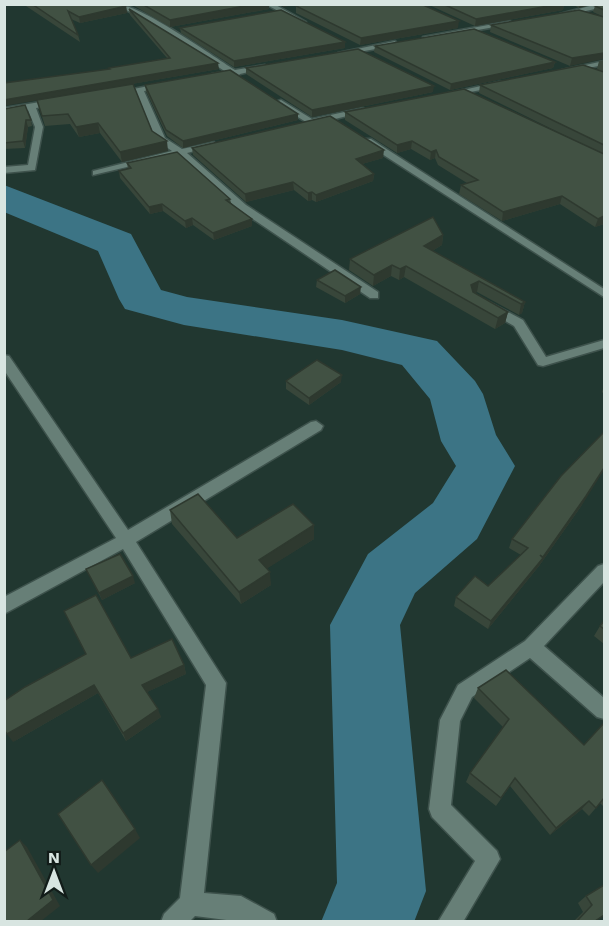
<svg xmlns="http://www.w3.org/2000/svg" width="609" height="926" viewBox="0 0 609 926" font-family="'Work Sans',sans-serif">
<rect width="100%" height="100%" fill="#213730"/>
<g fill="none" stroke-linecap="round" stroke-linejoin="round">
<path fill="#3c7485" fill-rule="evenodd" d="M4 185 131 234 161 290 187 297 342 320 437 341 475 381 483 394 496 435 515 466 477 539 415 593 400 625 426 891 414 922H321L337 883 330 625 368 554 433 503 456 466 441 441 430 399 402 365 342 350 184 325 125 309 119 299 98 251 4 212Z"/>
<g stroke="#3e524c" stroke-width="3">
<g id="minor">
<path d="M116 4C140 4 211 55 235 70L265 65 269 67 240 74 237 77 232 75 212 78V74L226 72 166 33Z"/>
<path d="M265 4H274L306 22 301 23Z"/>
<path d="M597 4H604V7L563 16 560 14Z"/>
<path d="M510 21 512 24 427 39 423 37Z"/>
<path d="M395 41 398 45 342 55 338 53Z"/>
<path d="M604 61V65L566 72 562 70Z"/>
<path d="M499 82H502V86L449 96 445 94Z"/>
<path d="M164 83 168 85 167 87 144 91 165 138 182 149 214 142V146L187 153 246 205 378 292V298H370L238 209 178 155 93 175V171L172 151 156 140 136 92 117 95 113 93Z"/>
<path d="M58 99 62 102 61 104 36 108 43 127 35 170 4 173V167L28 165 35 127 28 110 4 113V108Z"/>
<path d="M281 100 312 119 363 108 367 111 311 125 278 105V101Z"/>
<path d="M365 139H371L604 289V297L365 143Z"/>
<path d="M489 302 523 320 546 357 604 340V348L543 366 538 365 514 326 485 309V303Z"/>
<path d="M4 355 9 356 128 530 311 422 316 421 323 426 321 430 136 542 226 683 204 893 241 896 274 914 277 922H242L195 916 189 922H161L164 914 180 898 206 685 123 549 4 614V597L116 538 4 370Z"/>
<path d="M604 564V582L544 646 604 698V719L597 717 530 658 472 697 460 721 451 805 497 851 500 859 463 922H438L475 861 432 817 429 809 440 720 458 685 525 641 598 566Z"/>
</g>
</g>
<use href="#minor" fill="#677f77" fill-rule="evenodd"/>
</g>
<g fill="#38463a">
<path d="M23 4H123L126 6 127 13 80 23 71 19 78 35 80 42Z"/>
<path d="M131 4H269V9L170 27Z"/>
<path d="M427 4H564L563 10 475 26Z"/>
<path d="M572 4H594L579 8Z"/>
<path d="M604 4V17L593 12 595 6Z"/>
<path d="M296 6 458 28 360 45 296 13Z"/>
<path d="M129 9 219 69 73 94 152 131 168 151 122 162 100 133 79 137 70 124 45 126 37 101 110 69 167 58 130 15Z"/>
<path d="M604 17 570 66 490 32 491 25Z"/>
<path d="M180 28 345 48 234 67 181 33Z"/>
<path d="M375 46 555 62 553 68 450 90 374 52Z"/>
<path d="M604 60V224L595 227 560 204 502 221 459 194 461 185 467 183 438 165 435 158 430 160 411 149 397 153 345 120V112L592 149 479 93 480 85 602 72 597 69 599 61Z"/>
<path d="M246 68 433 92 312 117 246 74Z"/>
<path d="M145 85 298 114V120L183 148 167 136 146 91Z"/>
<path d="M4 109 31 120 32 126 28 127 25 148 4 149Z"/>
<path d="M192 148 383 158 362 164 374 174 373 181 316 202 312 200 308 201 294 190 246 202 193 155Z"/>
<path d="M127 163 230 199 231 203 252 226 214 240 193 225 186 228 163 211 150 214 120 178 119 171 128 169Z"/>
<path d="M443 235 442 245 432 251 525 302 522 313 519 315 477 292 475 293 508 312 505 323 495 329 404 277 399 280 391 276 373 286 349 270 350 259Z"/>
<path d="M317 280 360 294 345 303 316 287Z"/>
<path d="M286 381 341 382 309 405 286 389Z"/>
<path d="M604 385V394L602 392Z"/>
<path d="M582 505 539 566 488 629 454 606 456 597 488 586 521 555 509 548 512 539Z"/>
<path d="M170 510 237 538 314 539 267 568 271 585 241 604 172 524Z"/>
<path d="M86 569 135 583 102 600Z"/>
<path d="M604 621V644L594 636 600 626Z"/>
<path d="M131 658 184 665 186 674 147 692 161 717 126 741 98 693 13 742Z"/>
<path d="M478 688 584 745 604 723V807L600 803 589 816 582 809 550 835 510 786 496 806 466 782 470 773 503 727 474 698Z"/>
<path d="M604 885 595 921H574L583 912 578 903 586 896Z"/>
</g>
<g fill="#2e392f">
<path d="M255 4H269V9L170 27V20Z"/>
<path d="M283 4H301L283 7Z"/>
<path d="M559 4H564L563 10 475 26 476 19Z"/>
<path d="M580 4H594L579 8Z"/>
<path d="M126 6 127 13 80 23 79 17Z"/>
<path d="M459 21 458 28 360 45 361 38Z"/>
<path d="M345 42V48L234 67V61Z"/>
<path d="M604 53V59L570 66 572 58Z"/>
<path d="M555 62 553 68 450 90 451 84Z"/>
<path d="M218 63 219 69 4 106V100Z"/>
<path d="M434 86 433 92 312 117V110Z"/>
<path d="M298 114V120L183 148V141Z"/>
<path d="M26 120 28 127 25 148 23 141Z"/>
<path d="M98 123 100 133 79 137 76 127Z"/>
<path d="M167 141 168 151 122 162 120 152Z"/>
<path d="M412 141 411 149 397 153V145Z"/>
<path d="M384 150 383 158 355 166 356 159Z"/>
<path d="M436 150 435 158 430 160 431 152Z"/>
<path d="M374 174 373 181 316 202V195Z"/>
<path d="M293 182 294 190 246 202 245 194Z"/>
<path d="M312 192V200L308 201V193Z"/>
<path d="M562 196 560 204 502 221 503 212Z"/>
<path d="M162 204 163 211 150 214 149 207Z"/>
<path d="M604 216V224L595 227 598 219Z"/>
<path d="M192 218 193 225 186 228 185 221Z"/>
<path d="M252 219V226L214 240 213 233Z"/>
<path d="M443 235 442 245 422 257 424 246Z"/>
<path d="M392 265 391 276 373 286 374 275Z"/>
<path d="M406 266 404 277 399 280 400 269Z"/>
<path d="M479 281 477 292 469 296 471 285Z"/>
<path d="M361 287 360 294 345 303V296Z"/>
<path d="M525 302 522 313 519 315 521 304Z"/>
<path d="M508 312 505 323 495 329 498 318Z"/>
<path d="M342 375 341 382 309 405V398Z"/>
<path d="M604 468V470L582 505 539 566 488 629 491 621 543 557Z"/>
<path d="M314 525V539L260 573 259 560Z"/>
<path d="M270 572 271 585 241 604 239 592Z"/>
<path d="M133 576 135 583 102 600 99 593Z"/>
<path d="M184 665 186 674 145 693 142 685Z"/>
<path d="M94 685 98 693 13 742 7 734Z"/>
<path d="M158 709 161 717 126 741 123 733Z"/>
<path d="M589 801 582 809 550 835 556 828Z"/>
<path d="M135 829 140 838 98 873 91 865Z"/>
<path d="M20 840 27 847 60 906 41 921H27Z"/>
</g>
<g fill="#415143" stroke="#2e392f" stroke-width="1.5">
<path d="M32 4H123L126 6 79 17 68 11 78 35Z"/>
<path d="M142 4H255L170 20Z"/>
<path d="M303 4H421L459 21 361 38 296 6Z"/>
<path d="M443 4H559L476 19Z"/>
<path d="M599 4H604V10L595 6Z"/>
<path d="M129 9 218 63 4 100V83L110 69 109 68 170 58Z"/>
<path d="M281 10 345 42 234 61 180 28Z"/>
<path d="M579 10 604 17V53L572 58 491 25Z"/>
<path d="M474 29 555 62 451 84 375 46Z"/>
<path d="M358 49 434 86 312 110 246 68Z"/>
<path d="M583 65 604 72V145L480 85Z"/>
<path d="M230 70 298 114 183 141 166 130 145 85Z"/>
<path d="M133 84 152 131 167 141 120 152 98 123 76 127 68 114 42 116 37 100Z"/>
<path d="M464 89 604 154V216L598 219 562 196 503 212 461 185 478 180 439 157 436 150 431 152 412 141 397 145 345 112Z"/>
<path d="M25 105 31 120H26L23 141 4 143V109Z"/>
<path d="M330 116 384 150 356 159 374 174 316 195 312 192 308 193 293 182 245 194 192 148Z"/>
<path d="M177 152 230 199 226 200 252 219 213 233 192 218 185 221 162 204 149 207 119 171 131 168 127 163Z"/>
<path d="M433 217 443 235 424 246 525 302 521 304 479 281 471 285 473 292 508 312 498 318 406 266 400 269 392 265 374 275 350 259Z"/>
<path d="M335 270 361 287 345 296 317 280Z"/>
<path d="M317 360 342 375 309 398 286 381Z"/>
<path d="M604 432V468L586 496 543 557 540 555 543 558 491 621 456 597 475 576 488 586 528 548 512 539 561 476Z"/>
<path d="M198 494 237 538 293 504 314 525 259 560 270 572 239 592 170 510Z"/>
<path d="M120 554 133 576 99 593 86 569Z"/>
<path d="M96 595 131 658 172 639 184 665 142 685 158 709 123 733 94 685 7 734 4 730V701L25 687 86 654 64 611Z"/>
<path d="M604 621V629L600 626Z"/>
<path d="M506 670 584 745 604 723V798L596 808 589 801 556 828 515 778 501 798 470 773 509 719 478 688Z"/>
<path d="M102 780 135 829 91 865 58 814Z"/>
<path d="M20 840 53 900 27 921H4V852Z"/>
<path d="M604 885V915L595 921H579L578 920 592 905 586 896Z"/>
</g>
<rect width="609" height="926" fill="none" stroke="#d8e5e1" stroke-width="12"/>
<g transform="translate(54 872)" stroke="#121c19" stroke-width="4.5" paint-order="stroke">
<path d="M0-4.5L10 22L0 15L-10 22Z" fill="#d8e5e1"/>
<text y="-9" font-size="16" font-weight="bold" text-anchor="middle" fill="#d8e5e1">N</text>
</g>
</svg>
